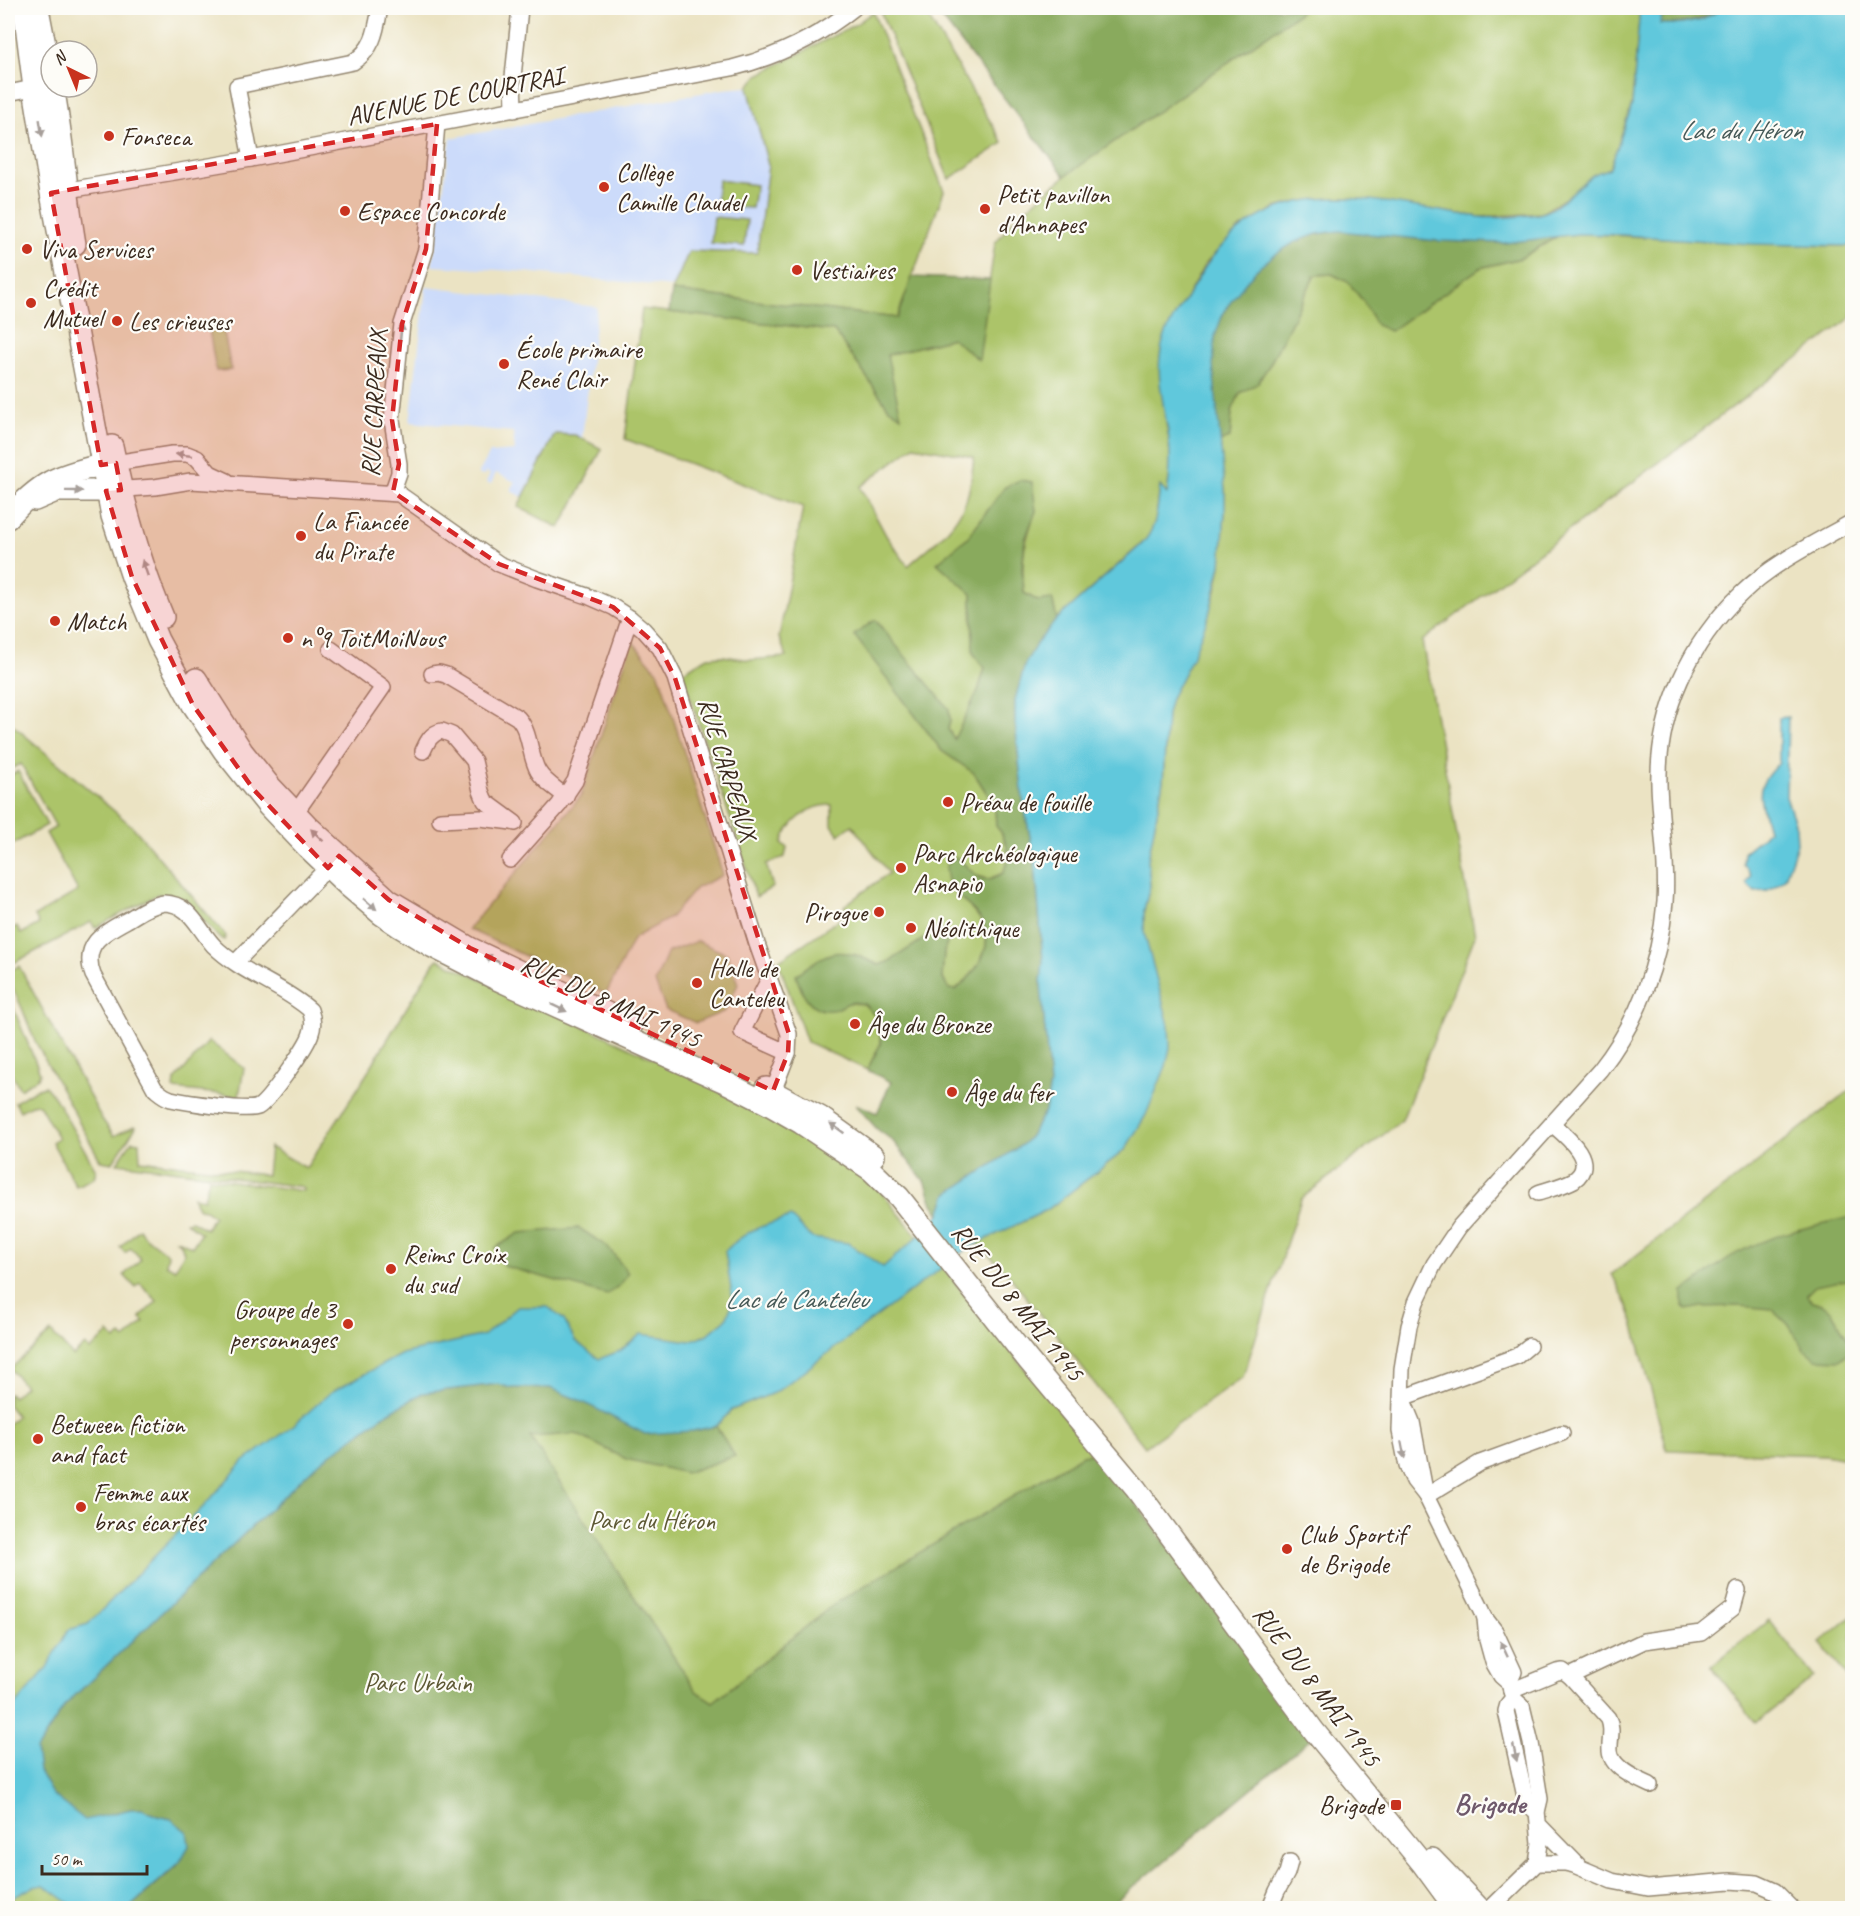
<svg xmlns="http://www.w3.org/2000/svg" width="1860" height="1916" viewBox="0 0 1860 1916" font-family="Caveat,sans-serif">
<rect width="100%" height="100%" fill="#fdfcf7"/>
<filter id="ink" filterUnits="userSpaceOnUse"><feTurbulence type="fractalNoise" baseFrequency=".0167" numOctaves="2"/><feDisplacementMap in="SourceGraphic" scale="12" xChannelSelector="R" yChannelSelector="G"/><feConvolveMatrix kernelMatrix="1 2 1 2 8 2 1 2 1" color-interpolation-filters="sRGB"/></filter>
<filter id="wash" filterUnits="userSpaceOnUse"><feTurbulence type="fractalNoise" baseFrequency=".008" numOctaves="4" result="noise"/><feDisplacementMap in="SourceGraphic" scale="24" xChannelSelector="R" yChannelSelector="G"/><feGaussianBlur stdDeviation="1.35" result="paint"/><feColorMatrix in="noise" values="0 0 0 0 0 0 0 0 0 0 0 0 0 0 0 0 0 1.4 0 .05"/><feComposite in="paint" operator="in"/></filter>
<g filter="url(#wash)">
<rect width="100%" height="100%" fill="#ebe3c3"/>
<g fill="#ccdbfa">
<path d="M748 87 768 165 753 295 515 271 432 266 451 138 724 89Z"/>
<path d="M426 287 597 307 582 439 575 435 555 434 523 497 511 491 515 482 496 473 491 484 486 482 490 474 486 472 483 476 478 474 490 453 515 451 513 432 410 422Z"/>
</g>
<g fill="#acc469" stroke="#747744" stroke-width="1.5" fill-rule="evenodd">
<path d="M887 8H923L1003 143 949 179 881 13Z"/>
<path d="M1306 8H1640L1632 104 1610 168 1593 175 1572 194 1542 213 1480 217 1360 199 1343 198 1299 202 1275 208 1239 229 1205 264 1188 295 1165 416 1169 439 1171 472 1167 495 1160 487 1155 525 1148 538 1057 619 1052 599 1038 601 1024 593C1021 557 1024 544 1036 510L1005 487 968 537 938 563 972 594 973 653 985 668 978 691 954 740 948 729 950 720 876 620 855 635 942 751 974 773 995 806 996 826 1001 832 1007 845 1008 860 1003 873 989 879 977 876 971 870 964 902C969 906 974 911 978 916 999 942 977 972 956 990L949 989 942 978 944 952 947 942 879 965 854 954 837 1009 848 1003 864 1004 877 1018 881 1043 867 1070 807 1042 778 961 849 913 844 906 889 873 852 825 839 835 832 825V805C810 804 787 823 782 844L787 847 785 857 766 864 773 887 756 897 682 672 708 657 723 656 750 660 787 657 779 638 803 507 625 439 642 309 834 331 888 407 887 355 953 338 978 359 995 243 1016 217 1065 176ZM914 446 974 457C972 473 971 489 965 503 954 530 929 547 908 566L887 537 860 487Z"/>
<path d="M873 12 944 191 897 318 672 291 689 251 757 253 768 165 748 87 758 75 856 24Z"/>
<path d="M718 180 756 185 752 208 716 206Z"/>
<path d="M714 217 747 220 744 246 711 243Z"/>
<path d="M1578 234C1669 236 1761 247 1852 246V317L1422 641 1475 936 1402 1120 1301 1199 1243 1377 1145 1447 1007 1273 977 1243 1047 1210 1125 1150 1144 932V910L1150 886 1148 860 1163 781 1167 714 1171 698 1192 658 1216 591 1221 565 1225 512V490L1219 442 1230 438 1232 411 1240 393 1257 383 1270 364 1315 275 1332 274 1348 282 1363 301 1390 331 1480 268 1521 258 1558 236Z"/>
<path d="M208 324 224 332 231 370 216 371Z"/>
<path d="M555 434 575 435 602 449 560 528 518 507Z"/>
<path d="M632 641 659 673 723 875 696 888 670 918 634 938 606 994 468 929 581 796Z"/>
<path d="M8 721 133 827 226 936 224 940 218 937 185 899 158 894 95 928 91 922 8 966V931L17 926 21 934 39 924 35 916 78 891 46 833 56 827 21 764 11 769 8 765Z"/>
<path d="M18 771 47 825 8 847V777Z"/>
<path d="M697 941 727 954 738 984 725 1011 696 1023 666 1010 655 982 668 952Z"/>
<path d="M438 959 763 1109 866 1173 1094 1453 1109 1908H8V1424L17 1416 8 1405V1394L9 1393 13 1397 25 1386 10 1369 51 1332 73 1356 85 1345 90 1350 109 1333 115 1340 121 1335 125 1339 144 1322 140 1317 157 1301 140 1283 135 1287 124 1275 141 1259 131 1248 125 1253 120 1247 139 1229 144 1236 168 1254 166 1264 175 1269 184 1253 181 1244 175 1240 180 1241 192 1247 201 1233 186 1222 192 1221 206 1229 214 1216 205 1210 199 1209 193 1197 204 1199 209 1178 303 1191V1187L117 1163 132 1141 139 1142 140 1160 267 1175 270 1147 306 1168 360 1085 433 964Z"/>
<path d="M19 966 102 1119 114 1136 134 1126 136 1127 112 1163 101 1161 99 1158 34 1039 22 1008 8 978V972Z"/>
<path d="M8 995 40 1073 38 1078 20 1089 8 1067V1031L9 1030Z"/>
<path d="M209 1041 244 1068 239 1096 174 1089 175 1080Z"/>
<path d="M45 1086 55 1098 96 1170 94 1178 76 1186 52 1142 58 1138 40 1106 35 1103 20 1111 15 1102 38 1088Z"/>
<path d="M1852 1089V1460L1825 1455 1667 1450 1630 1311 1612 1274Z"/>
<path d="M1852 1616V1682L1820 1643Z"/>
<path d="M1769 1620 1814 1677 1756 1723 1711 1666Z"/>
</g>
<g fill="#89aa5d" stroke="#626a3e" stroke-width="1.5">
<path d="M934 8H1306L1065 176Z"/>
<path d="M1662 8H1724C1699 21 1689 24 1660 24Z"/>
<path d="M1339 231 1438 241 1504 243 1558 236 1521 258 1480 268 1390 331 1376 325 1363 301 1348 282 1332 274 1315 275 1270 364 1257 384 1240 393 1232 411 1230 438 1219 442C1216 410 1208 367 1215 336 1224 300 1261 259 1294 242 1308 235 1323 233 1339 231Z"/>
<path d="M912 277 990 280 979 360 952 338 887 355 901 416 888 407 834 331 669 312 672 291 897 318Z"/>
<path d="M1020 480 1032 482 1036 511 1025 540 1022 568 1024 593 1038 601 1052 599 1057 619 1037 643 1025 664 1015 700V721L1023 800 1035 862 1043 960 1041 984 1050 1085 1045 1111 1030 1136 1022 1145 947 1194 940 1214 933 1204 926 1183 892 1140 877 1129 855 1104 877 1113 891 1082 867 1070 881 1043 877 1018 864 1004C859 1003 853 1002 849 1003 844 1004 840 1008 836 1009 812 1016 801 993 796 975 832 948 838 946 879 965L888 962 936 931 944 933 947 943 944 952 942 977 949 989 956 990C977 972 998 944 979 917 971 905 956 898 950 886 947 881 947 873 946 867L951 859 956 857C965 863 977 881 989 879 993 879 999 875 1003 873L1008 860 1007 846 1001 832 996 826 995 806 974 773 942 751 854 635 875 620 949 709 950 720 948 729 954 739 978 691 985 668 973 653 972 594 937 563 968 537 1005 487Z"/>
<path d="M1852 1217V1279L1815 1286 1806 1295 1811 1300 1824 1305 1832 1312 1850 1343 1849 1352 1840 1360 1816 1359 1805 1350 1788 1324 1772 1309 1739 1306 1702 1307 1687 1310 1683 1305V1292C1697 1282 1710 1271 1724 1261 1760 1237 1811 1226 1852 1217Z"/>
<path d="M579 1228 608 1247 628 1273 621 1284 607 1295 504 1266 495 1248 519 1233Z"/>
<path d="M498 1384 511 1388H550L581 1401 693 1431 716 1426 735 1456 685 1473 626 1459 576 1434 530 1437 696 1691 713 1702 834 1604 1082 1455 1094 1453 1130 1495 1312 1738 1108 1908H129L177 1866 171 1819 157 1816 142 1809H131L85 1821 52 1794 39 1771 36 1750 65 1705 315 1466 383 1416 422 1393Z"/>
</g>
<g fill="#60c8dc" stroke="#4e797d" stroke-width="1.5">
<path d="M1640 8H1662L1660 24H1682L1702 20 1724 8H1852V246L1751 244 1622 235 1578 234 1504 243 1438 241 1339 231 1317 234 1295 242 1274 255 1255 271 1239 291 1224 311 1215 336 1213 366 1225 490V512L1221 565 1209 615 1192 658 1171 698 1167 714 1163 781 1148 860 1150 886 1144 910V932L1169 1025 1170 1048 1166 1066 1146 1115 1125 1150 1047 1210 968 1248 776 1392 732 1410 716 1426 693 1431 645 1434 581 1401 550 1388H511L498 1384 422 1393 383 1416 315 1466 65 1705 36 1750 39 1771 52 1794 85 1820 131 1809H142L157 1816 171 1819 187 1832 189 1846 179 1863 129 1908H76L44 1885 33 1887 10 1899 8 1902V1714L46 1669 68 1630 88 1624 203 1507 243 1462 289 1429 331 1392 402 1354 484 1335 518 1307H548L564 1320 575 1341 599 1359 620 1351 641 1334 689 1341 708 1334 726 1319 733 1302 725 1251C748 1229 761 1226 791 1217L812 1238 848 1243 883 1267 922 1233 940 1214 947 1194 1022 1145 1030 1136 1045 1111 1050 1085 1041 984 1043 960 1035 862 1023 800 1015 721V700L1025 664 1037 643 1057 619 1141 545C1158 527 1157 509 1160 486L1167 494C1170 476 1171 458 1169 440 1166 412 1155 378 1161 350 1165 325 1184 304 1196 282 1231 219 1288 192 1359 199 1399 202 1439 212 1480 217 1498 219 1520 216 1538 214 1559 211 1576 185 1593 175 1598 172 1605 170 1610 168L1632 105Z"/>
<path d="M1788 717 1786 797 1796 826 1797 844 1785 878 1777 885 1766 891 1755 892 1746 883 1751 876 1748 870 1743 864 1744 852 1762 837 1768 830C1760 797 1752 789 1779 763V718Z"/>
</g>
</g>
<g filter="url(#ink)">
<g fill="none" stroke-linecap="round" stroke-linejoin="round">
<g stroke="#938670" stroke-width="18">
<g id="street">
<path d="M8 93 43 86"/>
<path d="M514 110 513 77 520 8"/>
<path d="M251 159 237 86 353 62C374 49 376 30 380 8"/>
<path d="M57 192 251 159 732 68C777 57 818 37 854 8"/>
<path d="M108 464 172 454H187L197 458 210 473 227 481"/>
<path d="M112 490 155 487 191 481 399 494 499 564 537 579 590 597 613 607 630 618 643 629 660 648 675 678 757 944 789 1034 788 1053 770 1099"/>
<path d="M392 493 399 473V464L392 420 402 324 426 249 437 124"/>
<path d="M432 674 439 673 446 675 518 718C531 733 529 755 538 771 544 782 557 789 566 797"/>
<path d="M423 751C427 742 431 733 442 731L452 735 474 761 481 791 485 801 515 823"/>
<path d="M288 819 301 805 383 687 331 649"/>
<path d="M440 820 480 818 512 822"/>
<path d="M510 860 559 805 575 781 630 618"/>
<path d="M164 903C190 903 198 929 214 946 241 973 282 985 310 1010 313 1018 314 1025 311 1033 308 1045 268 1102 258 1107 247 1112 184 1102 171 1099 164 1097 160 1093 155 1089L93 975C81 943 105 932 129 919 140 912 151 905 164 903Z"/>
<path d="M236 962 334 861"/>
<path d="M769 979 742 1032 788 1053"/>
<path d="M1538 1193C1550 1189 1563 1186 1574 1180 1599 1162 1566 1136 1552 1124"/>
<path d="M1402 1398 1412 1422 1426 1496 1482 1610 1485 1618 1487 1640 1493 1662 1501 1676 1509 1683 1513 1698 1522 1706 1531 1743 1540 1799 1537 1812 1540 1843 1537 1863 1491 1908"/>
<path d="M1402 1398 1517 1356 1529 1346"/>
<path d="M1426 1496 1414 1481 1407 1466 1400 1431 1402 1369 1409 1326 1416 1302 1434 1264 1459 1227 1600 1070C1638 1022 1660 963 1665 902 1668 863 1660 823 1659 784 1657 713 1690 642 1742 593 1773 563 1815 543 1852 522"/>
<path d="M1426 1496 1480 1463 1562 1433"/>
<path d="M1485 1618 1495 1631 1514 1672 1509 1683"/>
<path d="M1570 1676 1608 1718C1614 1729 1609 1739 1610 1751 1611 1768 1637 1779 1650 1785"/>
<path d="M1511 1691 1557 1672 1563 1671 1570 1676 1644 1641 1701 1633 1733 1608 1738 1590"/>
<path d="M1513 1698 1508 1704 1506 1711 1526 1801 1528 1805 1537 1812"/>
<path d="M1539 1825 1578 1865"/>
<path d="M1537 1863H1565L1574 1865 1612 1881 1648 1888 1730 1881 1757 1883 1775 1891 1792 1908"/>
<path d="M1270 1908 1277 1891 1287 1873 1290 1862"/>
</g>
</g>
<g stroke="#938670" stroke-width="24">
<g id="secondary">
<path d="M24 8 34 88 51 193 112 516 132 577 158 640 193 705 224 751 268 806 307 847 347 885 381 914 400 927 433 947 494 978 729 1084 768 1104 801 1123 871 1170 899 1197 1028 1360 1136 1489 1314 1731 1422 1863 1455 1908"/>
<path d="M38 9 51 76"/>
<path d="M53 87C63 139 66 192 75 244"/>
<path d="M112 446C124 504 140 563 163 617"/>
<path d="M35 500 56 491H106"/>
<path d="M8 518C40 482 55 476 101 465"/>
<path d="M196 679 242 751 270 786 308 826 389 900 470 948 632 1025"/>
<path d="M766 1088 820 1117 874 1156"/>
<path d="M1432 1859 1479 1908"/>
</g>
</g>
<use href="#street" stroke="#fff" stroke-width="15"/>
<use href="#secondary" stroke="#fff" stroke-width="21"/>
</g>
<defs><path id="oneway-solid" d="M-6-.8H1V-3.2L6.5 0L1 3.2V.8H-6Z" transform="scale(1.5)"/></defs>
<g fill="#a79f9a">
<use href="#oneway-solid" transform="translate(41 128) rotate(81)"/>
<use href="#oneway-solid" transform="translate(401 332) rotate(-84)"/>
<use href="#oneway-solid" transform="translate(184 455) rotate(-174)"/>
<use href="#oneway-solid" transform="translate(74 491) rotate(1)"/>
<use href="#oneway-solid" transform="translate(145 568) rotate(-109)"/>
<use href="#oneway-solid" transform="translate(317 835) rotate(-136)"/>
<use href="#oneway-solid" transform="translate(370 904) rotate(40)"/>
<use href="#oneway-solid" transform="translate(492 959) rotate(-155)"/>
<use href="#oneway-solid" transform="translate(559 1008) rotate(25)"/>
<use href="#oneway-solid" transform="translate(837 1128) rotate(-145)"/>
<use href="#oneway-solid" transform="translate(1403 1450) rotate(79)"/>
<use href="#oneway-solid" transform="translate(1504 1649) rotate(-115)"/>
<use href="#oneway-solid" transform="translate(1515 1753) rotate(77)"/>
</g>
</g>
<path fill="#d62828" fill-opacity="0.2" stroke="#d62828" stroke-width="4.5" stroke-dasharray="12 8" stroke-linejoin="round" d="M437 124 426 249 402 324 392 420 399 464 393 492 499 564 613 607 660 648 675 678 789 1034 788 1053 773 1091 470 948 389 900 339 856 328 868 254 790 193 705 132 577 106 491 121 490 116 463 101 465 51 193Z"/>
<g fill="#c8321e" stroke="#fdfcf7" stroke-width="2">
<circle cx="109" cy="136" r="6"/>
<circle cx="604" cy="187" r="6"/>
<circle cx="985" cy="209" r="6"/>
<circle cx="345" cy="211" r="6"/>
<circle cx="27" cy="249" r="6"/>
<circle cx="797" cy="270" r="6"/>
<circle cx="31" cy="303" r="6"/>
<circle cx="117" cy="321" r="6"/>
<circle cx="504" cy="364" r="6"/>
<circle cx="301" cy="536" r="6"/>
<circle cx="55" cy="621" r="6"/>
<circle cx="288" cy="638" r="6"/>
<circle cx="948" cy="802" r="6"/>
<circle cx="901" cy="868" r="6"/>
<circle cx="879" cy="912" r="6"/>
<circle cx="911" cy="928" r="6"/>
<circle cx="697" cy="983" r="6"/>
<circle cx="855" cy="1024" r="6"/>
<circle cx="952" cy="1092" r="6"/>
<circle cx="391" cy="1269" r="6"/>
<circle cx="348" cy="1324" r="6"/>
<circle cx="38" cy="1439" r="6"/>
<circle cx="81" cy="1507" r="6"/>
<circle cx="1287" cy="1549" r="6"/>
<rect x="1390" y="1799" width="12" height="12" rx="3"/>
</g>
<g text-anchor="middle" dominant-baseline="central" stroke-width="4.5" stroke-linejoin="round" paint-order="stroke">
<g font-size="26" fill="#3b2a1e" stroke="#fdfcf7">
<text transform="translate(455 96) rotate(-11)">AVENUE DE COURTRAI</text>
<text transform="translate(374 403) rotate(-87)">RUE CARPEAUX</text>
<text transform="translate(728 769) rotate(73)">RUE CARPEAUX</text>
<text transform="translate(611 1001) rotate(24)">RUE DU 8 MAI 1945</text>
<text transform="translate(1018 1302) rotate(51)">RUE DU 8 MAI 1945</text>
<text transform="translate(1317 1686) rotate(53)">RUE DU 8 MAI 1945</text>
</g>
<g font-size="26" fill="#3b2a1e" stroke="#fdfcf7" text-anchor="start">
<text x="121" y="136">Fonseca</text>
<text x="616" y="172">Collège<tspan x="616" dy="30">Camille Claudel</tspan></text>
<text x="997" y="194">Petit pavillon<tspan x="997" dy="30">d'Annapes</tspan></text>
<text x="357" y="211">Espace Concorde</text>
<text x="39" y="249">Viva Services</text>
<text x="809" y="270">Vestiaires</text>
<text x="43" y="288">Crédit<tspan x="43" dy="30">Mutuel</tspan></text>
<text x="129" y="321">Les crieuses</text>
<text x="516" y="349">École primaire<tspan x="516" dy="30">René Clair</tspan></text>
<text x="313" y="521">La Fiancée<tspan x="313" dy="30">du Pirate</tspan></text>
<text x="67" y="621">Match</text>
<text x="300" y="638">n°9 ToitMoiNous</text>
<text x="960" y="802">Préau de fouille</text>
<text x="913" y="853">Parc Archéologique<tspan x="913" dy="30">Asnapio</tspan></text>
<text x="867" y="912" text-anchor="end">Pirogue</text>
<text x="923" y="928">Néolithique</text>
<text x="709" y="968">Halle de<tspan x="709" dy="30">Canteleu</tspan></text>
<text x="867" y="1024">Âge du Bronze</text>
<text x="964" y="1092">Âge du fer</text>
<text x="403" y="1254">Reims Croix<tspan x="403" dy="30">du sud</tspan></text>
<text x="336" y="1309" text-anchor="end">Groupe de 3<tspan x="336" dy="30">personnages</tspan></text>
<text x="50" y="1424">Between fiction<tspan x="50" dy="30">and fact</tspan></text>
<text x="93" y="1492">Femme aux<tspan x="93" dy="30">bras écartés</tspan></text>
<text x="1299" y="1534">Club Sportif<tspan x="1299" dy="30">de Brigode</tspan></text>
<text x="1384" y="1805" text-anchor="end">Brigode</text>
</g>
<g font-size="26" fill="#5d5834" stroke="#fdfcf7">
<text x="652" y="1520">Parc du Héron</text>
<text x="418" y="1682">Parc Urbain</text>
</g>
<g font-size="27" font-style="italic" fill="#465957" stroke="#fdfcf7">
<text x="1741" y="130">Lac du Héron</text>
<text x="796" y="1299">Lac de Canteleu</text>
</g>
<g font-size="28" font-weight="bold" fill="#6f596b" stroke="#fdfcf7">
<text x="1490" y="1803">Brigode</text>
</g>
</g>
<rect width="1860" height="1916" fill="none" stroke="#fdfcf7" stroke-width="30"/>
<g transform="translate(69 69) rotate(317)"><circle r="28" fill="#fdfcf7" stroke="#afa8a0" stroke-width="1.5"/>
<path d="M0-4.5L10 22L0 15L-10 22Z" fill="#c8321e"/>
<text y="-9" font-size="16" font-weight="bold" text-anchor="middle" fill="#3b2a1e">N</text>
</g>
<path d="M42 1865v9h105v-9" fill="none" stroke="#3b2a1e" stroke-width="3"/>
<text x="51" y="1865" font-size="18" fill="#3b2a1e" stroke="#fdfcf7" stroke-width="4.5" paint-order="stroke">50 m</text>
</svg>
